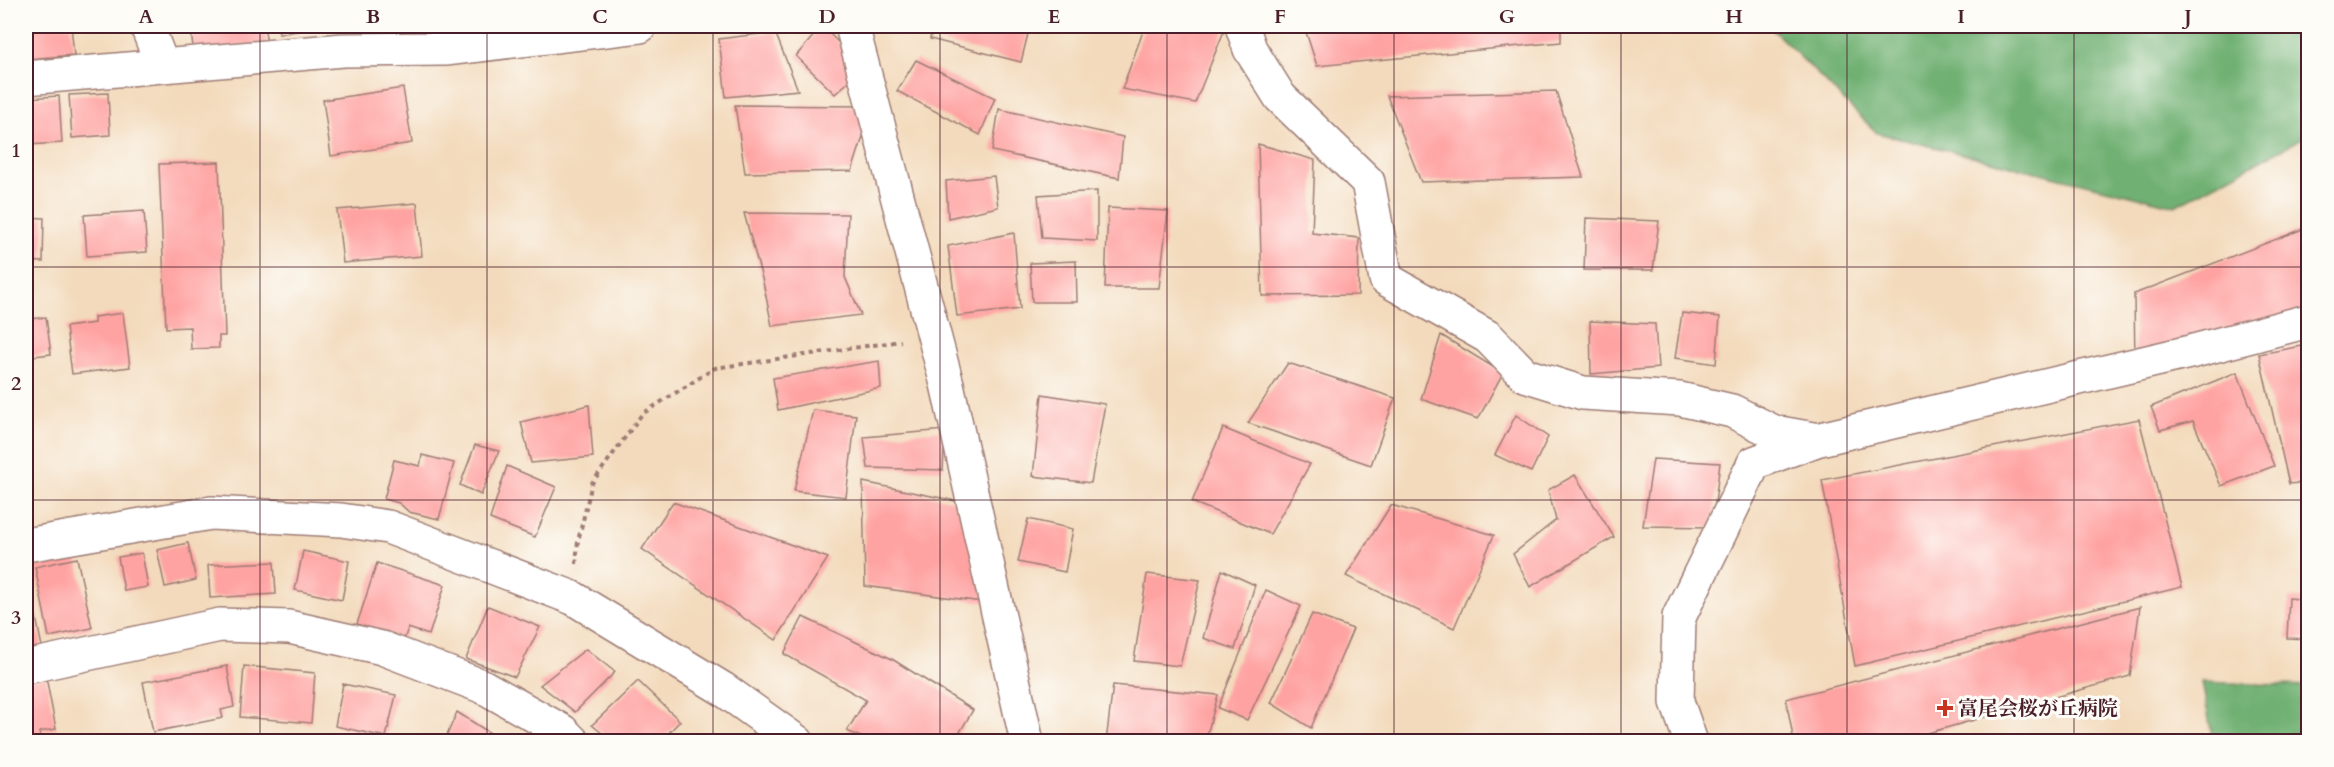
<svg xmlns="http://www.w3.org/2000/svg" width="2334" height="767" viewBox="0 0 2334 767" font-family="Cardo,'Noto Serif JP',serif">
<rect width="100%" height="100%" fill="#fdfcf7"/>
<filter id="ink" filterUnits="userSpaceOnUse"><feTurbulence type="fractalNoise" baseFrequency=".0167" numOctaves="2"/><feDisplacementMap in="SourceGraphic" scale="12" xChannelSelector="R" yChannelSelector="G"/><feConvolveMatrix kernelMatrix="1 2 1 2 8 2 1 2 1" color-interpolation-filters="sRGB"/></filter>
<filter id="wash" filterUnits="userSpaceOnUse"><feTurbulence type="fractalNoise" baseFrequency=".008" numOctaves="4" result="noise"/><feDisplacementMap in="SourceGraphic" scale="24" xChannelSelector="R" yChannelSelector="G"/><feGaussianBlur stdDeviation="1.35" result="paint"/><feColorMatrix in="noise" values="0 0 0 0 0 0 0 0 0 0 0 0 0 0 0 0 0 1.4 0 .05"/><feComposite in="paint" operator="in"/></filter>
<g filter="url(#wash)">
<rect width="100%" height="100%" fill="#f3dabc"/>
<g fill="#6fb072" stroke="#5c684e" stroke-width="1.5">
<path d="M1769 26H2308V135L2175 206 1877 133Z"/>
<path d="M2202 682 2308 686V741H2213Z"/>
</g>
<g id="blocks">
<g fill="#fea3a2">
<path d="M26 26H71L74 55 27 59Z"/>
<path d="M190 26H264L267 43 194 53Z"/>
<path d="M278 26H318V27L279 34Z"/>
<path d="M822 26 864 68 835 94 796 56Z"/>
<path d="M933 26H1030L1021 62 930 39Z"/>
<path d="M1145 26H1226L1195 103 1122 89Z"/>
<path d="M1304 26H1561V42L1317 66Z"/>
<path d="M775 32 798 90 726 97 719 39Z"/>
<path d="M916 60 995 98 980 135 897 91Z"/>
<path d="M403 88 412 143 331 156 323 100Z"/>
<path d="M1556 91 1583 177 1421 182 1387 96Z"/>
<path d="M108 93 110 135 72 138 69 95Z"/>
<path d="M59 96 62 143 26 145V98Z"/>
<path d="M735 105 873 106 852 171 745 173Z"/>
<path d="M999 109 1123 137 1119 178 992 151Z"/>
<path d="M1258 144 1315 160 1312 233 1359 238 1358 295 1262 296Z"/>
<path d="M219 162 225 336H219V348L191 349 190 327 166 328 159 164Z"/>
<path d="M994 176 998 207 948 218 946 181Z"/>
<path d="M1097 191V241L1042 238 1038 195Z"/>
<path d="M417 203 422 256 343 263 337 210Z"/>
<path d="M1108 208 1168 211 1159 288H1105Z"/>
<path d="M144 211 147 252 87 256 84 215Z"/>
<path d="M744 213 848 214 845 277 861 315 772 326 763 282Z"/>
<path d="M26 217 44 218 43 262 26 261Z"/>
<path d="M1586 218 1659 221 1653 270H1584Z"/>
<path d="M2308 227V309L2135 365 2134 294Z"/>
<path d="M1014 233 1020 309 957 316 948 246Z"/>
<path d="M1076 261 1077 302H1032L1030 263Z"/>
<path d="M30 311 31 319 46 317 51 354 26 357V312Z"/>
<path d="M123 313 130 367 72 374 66 327 94 323V317Z"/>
<path d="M1682 313 1720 317 1716 364 1675 358Z"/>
<path d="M1590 321 1655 324 1658 368 1591 374Z"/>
<path d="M1441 335 1503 373 1478 419 1421 399Z"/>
<path d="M2308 345V482L2289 484 2259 354Z"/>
<path d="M879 361 881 388 778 410 773 378Z"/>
<path d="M1288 363 1395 398 1371 465 1248 423Z"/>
<path d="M2237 372 2274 466 2221 486 2193 421 2160 430 2151 407Z"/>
<path d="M1042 394 1105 404 1091 483 1033 476Z"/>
<path d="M589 405 593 457 531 463 521 422Z"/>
<path d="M813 410 856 415 846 497 794 491Z"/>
<path d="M1516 415 1548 437 1531 472 1495 455Z"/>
<path d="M2139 419 2182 587 1855 666 1822 480Z"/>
<path d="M1223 428 1310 464 1270 534 1192 502Z"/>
<path d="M945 430 943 470 868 468 864 437Z"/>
<path d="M475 445 499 451 481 495 460 485Z"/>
<path d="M27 451 32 487 26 488V452Z"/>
<path d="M422 455 454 463 439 519 409 512 399 503 384 499 394 460 420 466Z"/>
<path d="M1653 459 1720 463 1712 527 1643 526Z"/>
<path d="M507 466 556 487 535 537 490 519Z"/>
<path d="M1575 475 1614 537 1530 587 1513 554 1556 520 1548 490Z"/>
<path d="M863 482 975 505 997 604 865 586Z"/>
<path d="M673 502 828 558 776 640 642 549Z"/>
<path d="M1391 505 1494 535 1454 628 1346 576Z"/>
<path d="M1028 519 1073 529 1065 572 1018 562Z"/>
<path d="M188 543 196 580 165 587 157 550Z"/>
<path d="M303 551 349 561 342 600 295 590Z"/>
<path d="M142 553 148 587 124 591 118 557Z"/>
<path d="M77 558 92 628 49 637 35 567Z"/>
<path d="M274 562 276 594 210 598 208 565Z"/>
<path d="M377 563 445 585 429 635 408 628 404 640 357 624Z"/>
<path d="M1222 570 1255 585 1235 649 1203 638Z"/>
<path d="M1147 574 1200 580 1180 666 1134 661Z"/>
<path d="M30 587 42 647 26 650V588Z"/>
<path d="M1266 590 1301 606 1247 720 1218 708Z"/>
<path d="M2289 598 2308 600V639L2287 638Z"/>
<path d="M488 606 540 627 515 677 466 659Z"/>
<path d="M2140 607 2130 676 1896 742H1794L1786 699Z"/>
<path d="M1312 614 1353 629 1311 728 1271 703Z"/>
<path d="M803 617 892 659 973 710 954 742H872L847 731 866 700 784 654Z"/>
<path d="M586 649 615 672 575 712 540 685Z"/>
<path d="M227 666 234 707 221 710 223 718 153 732 143 682Z"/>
<path d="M244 666 315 673 311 723 240 717Z"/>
<path d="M46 677 56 729 39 732 41 742H26V694H27L26 681Z"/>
<path d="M638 681 680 721 660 742H613L592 725Z"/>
<path d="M343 684 396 695 386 737 335 726Z"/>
<path d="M1113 685 1218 695 1205 742H1106Z"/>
<path d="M457 712 504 742H444Z"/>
</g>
</g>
</g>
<g filter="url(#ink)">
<use href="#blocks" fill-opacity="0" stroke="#9e7c74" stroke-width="1.5"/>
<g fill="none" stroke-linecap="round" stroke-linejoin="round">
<g stroke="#9e7c74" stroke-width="36">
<g id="minor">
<path d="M147 26 162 65"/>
<path d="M852 26 947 384 1027 742"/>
<path d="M1242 26 1250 49 1280 97 1368 182 1386 279 1488 337 1525 375 1583 393 1680 399 1732 411 1774 432 1814 439"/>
<path d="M26 78 343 50 445 49 640 26"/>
<path d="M26 545 211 513 341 520 388 527 573 598 723 689 797 742"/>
<path d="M26 667 220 625 289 627 382 648 484 687 562 731 573 742"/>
<path d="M1691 742 1677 702 1679 617 1754 463 1816 440 2190 352 2308 321"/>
</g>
</g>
<path stroke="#9e7c74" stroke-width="4" stroke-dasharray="4.5 4.5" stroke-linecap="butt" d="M576 564 578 541 592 483 642 414 715 368 901 341"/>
<use href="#minor" stroke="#fff" stroke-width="33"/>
</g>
</g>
<path fill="none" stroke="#4a1f2b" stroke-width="1.5" stroke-opacity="0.55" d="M260 26V742M487 26V742M713 26V742M940 26V742M1167 26V742M1394 26V742M1621 26V742M1847 26V742M2074 26V742M26 267H2308M26 500H2308"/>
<path fill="#c8321e" stroke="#fdfcf7" stroke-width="2" d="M1942 699h6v6h6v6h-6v6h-6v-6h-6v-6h6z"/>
<g text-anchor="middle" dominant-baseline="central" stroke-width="6" stroke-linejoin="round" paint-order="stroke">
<g font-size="20" font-weight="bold" fill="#4a1f2b" stroke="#fdfcf7" text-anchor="start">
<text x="1958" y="708">富尾会桜が丘病院</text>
</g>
</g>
<rect width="2334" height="767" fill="none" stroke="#fdfcf7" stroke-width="66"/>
<rect x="33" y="33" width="2268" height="701" fill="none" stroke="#4a1f2b" stroke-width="2"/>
<g font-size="20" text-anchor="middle" font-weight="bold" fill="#4a1f2b">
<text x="146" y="23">A</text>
<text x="373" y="23">B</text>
<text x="600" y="23">C</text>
<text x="827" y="23">D</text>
<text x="1054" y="23">E</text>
<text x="1280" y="23">F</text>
<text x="1507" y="23">G</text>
<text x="1734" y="23">H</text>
<text x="1961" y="23">I</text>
<text x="2188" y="23">J</text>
<text x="16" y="157">1</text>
<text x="16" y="390">2</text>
<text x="16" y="624">3</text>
</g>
</svg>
